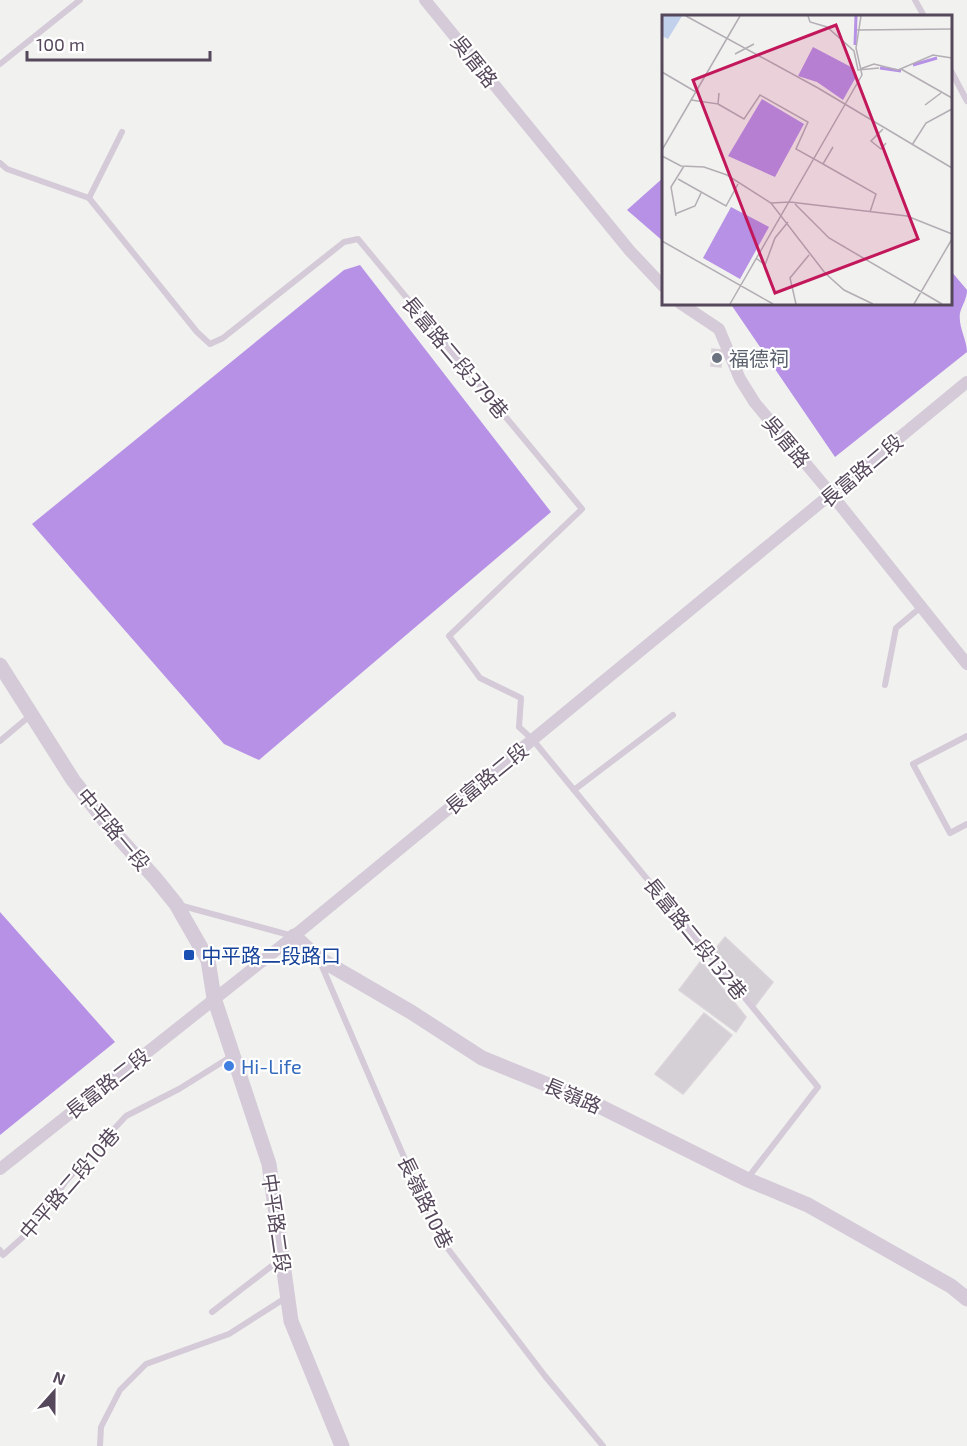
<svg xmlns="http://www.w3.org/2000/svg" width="967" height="1446" viewBox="0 0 967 1446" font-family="'Exo 2','Noto Sans TC',sans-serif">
<rect width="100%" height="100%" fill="#f1f1ef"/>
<g fill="#b691e6">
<path d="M664 177V242L627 210Z"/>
<path d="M360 265 551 512 259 760 224 744 32 524 344 270Z"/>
<path d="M951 271 967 290C967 299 962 305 960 313 958 327 967 339 967 352L835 457 730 303H950Z"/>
<path d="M0 912 115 1042 0 1135Z"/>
</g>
<g fill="#d5cfd6" stroke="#dad4da" stroke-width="1.5">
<path d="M712 349 722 350 721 367 711 366Z"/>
<path d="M725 937 773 982 755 1006 713 952Z"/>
<path d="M701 961 746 1017 736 1032 679 990Z"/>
<path d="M704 1013 732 1035 683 1094 655 1074Z"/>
</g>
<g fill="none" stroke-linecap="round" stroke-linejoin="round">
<g stroke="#d4cad8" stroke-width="6">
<path d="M915 0 924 16"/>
<path d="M0 64 80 0"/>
<path d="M950 69 967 101"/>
<path d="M0 163 7 169 89 198 122 132"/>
<path d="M89 198 197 332 210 344 223 338 344 242 358 239 582 509 449 636 480 678 521 698 519 727 533 740 574 790 673 715"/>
<path d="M885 685 896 628 921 607"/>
<path d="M967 736 913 764 950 833 967 824"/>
<path d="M0 741 31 715"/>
<path d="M574 790 818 1087 747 1179"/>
<path d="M179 905 293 936"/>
<path d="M321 964 416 1185 442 1241 545 1376 603 1446"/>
<path d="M0 1250 3 1255 32 1229 66 1181 126 1116 179 1089 232 1056"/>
<path d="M212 1312 282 1258"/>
<path d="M100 1446 101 1427 120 1390 146 1364 229 1334 287 1297"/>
</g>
<g stroke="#d4cad8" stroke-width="12">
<path d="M425 0 630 251 664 287"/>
<path d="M680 303 719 329 740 379 755 403 832 495 967 664"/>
<path d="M0 1169 294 936 967 382"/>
</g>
<g stroke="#d4cad8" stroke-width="15">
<path d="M0 665 73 780 112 830 155 878 176 904 208 960 214 998 269 1164 291 1321 342 1446"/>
<path d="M294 936 318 958 411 1012 482 1058 593 1103 746 1179 808 1205 951 1286 967 1299"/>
</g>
</g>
<circle fill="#6b7280" stroke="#fff" stroke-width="2" cx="717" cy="358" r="6"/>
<rect fill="#1a4fb4" stroke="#fff" stroke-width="2" x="183" y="949" width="12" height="12" rx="3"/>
<circle fill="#3f7fe0" stroke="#fff" stroke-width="2" cx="229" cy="1066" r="6"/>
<g text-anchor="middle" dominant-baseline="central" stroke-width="4.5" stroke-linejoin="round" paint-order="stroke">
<g font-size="20" fill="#56485b" stroke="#fff">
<text transform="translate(475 61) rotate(51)">吳厝路</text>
<text transform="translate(456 357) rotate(50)">長富路二段379巷</text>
<text transform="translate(787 441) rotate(50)">吳厝路</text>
<text transform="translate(861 470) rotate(-40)">長富路二段</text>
<text transform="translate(486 778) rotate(-39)">長富路二段</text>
<text transform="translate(114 829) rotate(50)">中平路一段</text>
<text transform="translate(696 938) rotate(51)">長富路二段132巷</text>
<text transform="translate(107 1083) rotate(-38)">長富路二段</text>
<text transform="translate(573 1095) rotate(23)">長嶺路</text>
<text transform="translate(69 1183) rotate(-49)">中平路二段10巷</text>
<text transform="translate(426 1202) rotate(64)">長嶺路10巷</text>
<text transform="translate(277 1223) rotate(82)">中平路二段</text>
</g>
<g font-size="20" fill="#5b616d" stroke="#fff" text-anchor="start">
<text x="729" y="358">福德祠</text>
</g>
<g font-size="20" fill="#164399" stroke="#fff" text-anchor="start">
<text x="201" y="955">中平路二段路口</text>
</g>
<g font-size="20" fill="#366cbe" stroke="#fff" text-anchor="start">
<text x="241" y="1066">Hi-Life</text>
</g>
</g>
<g transform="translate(662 15)">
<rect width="290" height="290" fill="#f1f1ef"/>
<path d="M0 1H20L6 24 0 21Z" fill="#c1d1ec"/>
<path d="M151 32 191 53 194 62 181 85 155 67 136 61ZM100 84 142 109 113 162 66 141ZM69 192 107 212 78 264 41 243Z" fill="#b691e6"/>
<path fill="none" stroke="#b691e6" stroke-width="3" d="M193 30 194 1M251 50 275 43M218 53 239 56"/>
<path fill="none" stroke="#b3adb4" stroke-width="1.5" d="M24 1 156 73 290 153M146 1 148 7 165 12 192 36 196 55 217 53M195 15 290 14M73 39 92 29M198 54 212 49 236 55 271 40 290 43M239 54 290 83M0 57 34 77M29 85 56 89 57 78M56 89 82 104 98 80 146 107 134 134 161 149 171 132M263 90 279 78M221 114 209 126 219 134 224 128M250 130 264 108 290 94M0 135 78 1M0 141 19 151 42 152 65 160 109 188 163 258 182 275 211 289M161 149 214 179 208 197M16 164 64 191 76 169M109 188 128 187 245 201 290 219M133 189 167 223 280 289M13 199 33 191 39 178M14 201 9 172 22 151M0 226 111 289M94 243 103 250 113 223 126 207M68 289 200 60 194 33 199 1M134 289 128 263 147 240M252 289 290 224"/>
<path fill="#c2185b" fill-opacity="0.15" stroke="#c2185b" stroke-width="3" d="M174 10 256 224 113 278 31 65Z"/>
<rect width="290" height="290" fill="none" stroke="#56485b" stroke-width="3"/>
</g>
<g transform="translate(54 1392) rotate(21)" stroke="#ffffff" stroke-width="4.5" paint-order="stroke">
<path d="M0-4.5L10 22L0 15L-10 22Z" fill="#56485b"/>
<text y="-9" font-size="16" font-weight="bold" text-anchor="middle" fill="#56485b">N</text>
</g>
<path d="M27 51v9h183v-9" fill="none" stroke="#56485b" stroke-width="3"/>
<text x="36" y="51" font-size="18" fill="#56485b" stroke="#ffffff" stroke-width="4.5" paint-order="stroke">100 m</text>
</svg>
